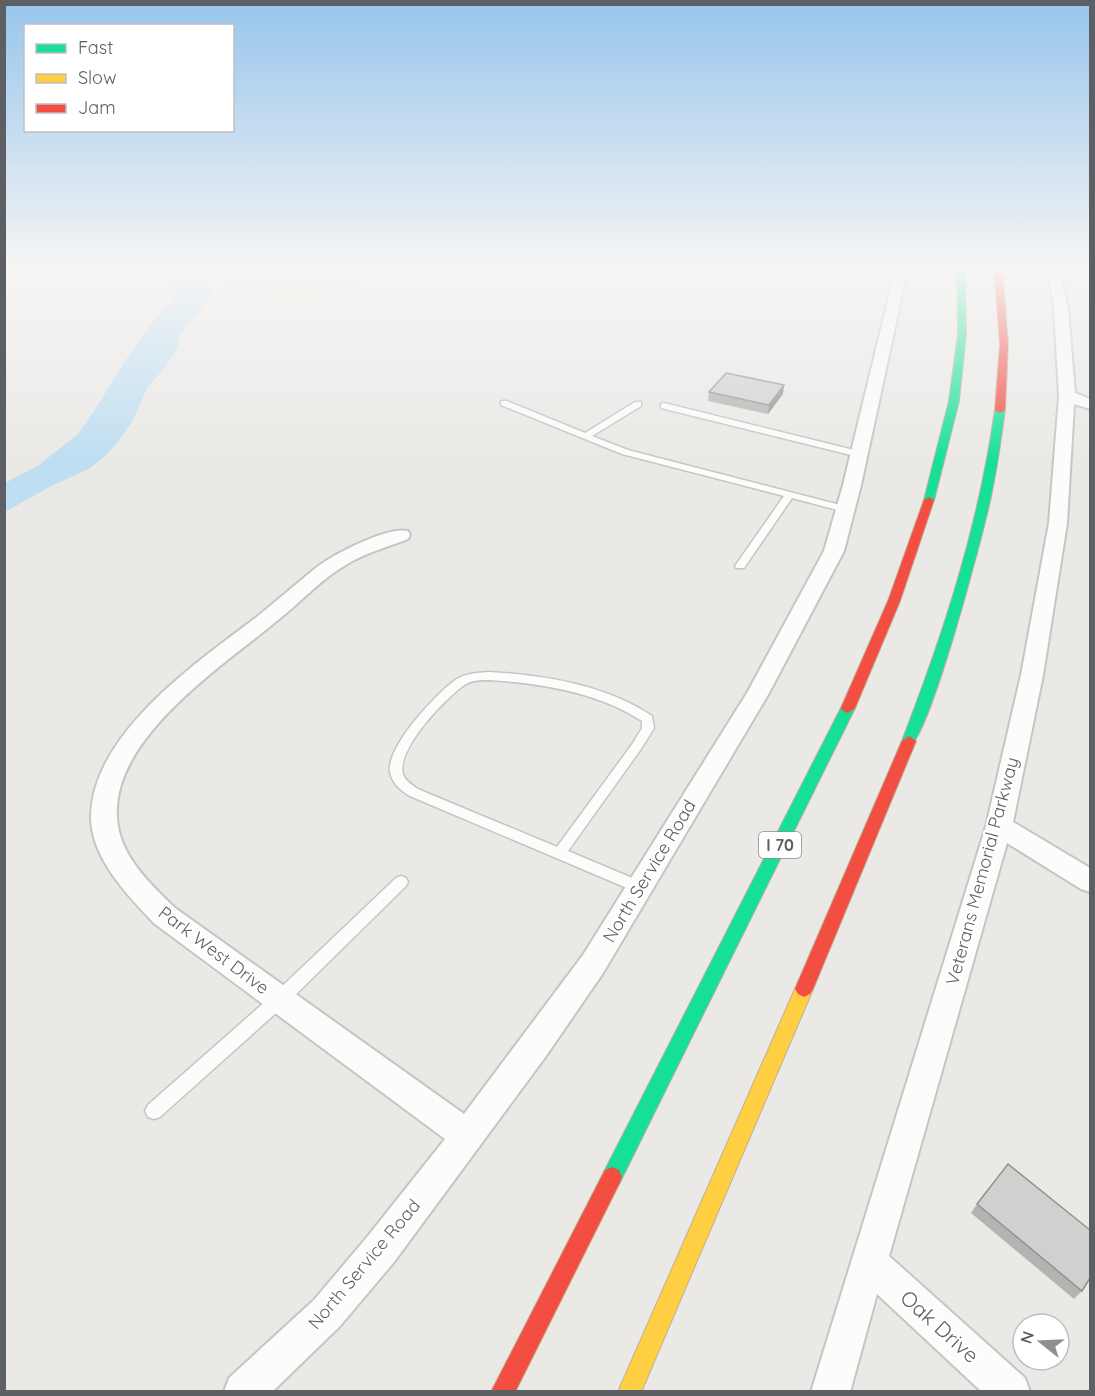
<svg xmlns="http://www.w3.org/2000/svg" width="1095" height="1396" viewBox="0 0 1095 1396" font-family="Quicksand,sans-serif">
<rect width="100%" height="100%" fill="#ebe9e6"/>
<path fill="#d6e5d2" d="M202 267H421L307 301 228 289Z"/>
<path fill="#bedef2" d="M161 267H195L205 283 215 291 180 334 178 347 167 365 147 388 132 422 117 443 102 459 87 470 53 485 5 512V483L39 465 79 433 94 411 125 361 152 323 173 301 175 293Z"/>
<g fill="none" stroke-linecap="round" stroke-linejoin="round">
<g stroke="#c5c5c6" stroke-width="3">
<g id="lane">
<path d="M501 401H507L585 433 635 402H641V406L592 436 628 450 848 507 850 509 845 512 792 498 744 568H736L735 566 784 496 622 454 501 405Z"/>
<path d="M664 403 862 452 863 454 859 457 661 408V404Z"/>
<path d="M489 672C544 675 606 685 652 716L654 728 641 749 568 851 644 883 646 887 644 891 639 893 634 891 410 796C401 791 392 783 390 772 386 747 437 692 457 679 467 673 477 673 489 672ZM489 680C540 683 598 692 642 721V728L633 743 557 847 420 790C413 786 405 781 403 774 396 749 447 696 466 684 473 680 481 680 489 680Z"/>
<path d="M401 876 406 878 408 882 406 886 286 1004 160 1117 154 1119 148 1117 145 1111 148 1105 274 994 396 878Z"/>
</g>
</g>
<g stroke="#c5c5c6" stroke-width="4">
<g id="street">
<path d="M896 267H908L861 485 844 551 769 693 603 973 546 1056 394 1262 340 1326 272 1392H224L229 1378 314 1300 368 1236 445 1139 155 924C128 896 91 858 91 817 92 733 198 662 258 616 278 600 297 583 317 567 334 554 388 526 408 531L410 535 408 539C388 547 367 552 349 563 322 578 302 601 278 620 224 665 111 738 117 818 119 855 150 884 175 908L464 1114 583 955 747 693 824 551 843 485Z"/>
<path d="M1047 267H1059L1068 309 1075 393 1090 399V409L1074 404 1067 523 1043 675 1013 822 1090 868V892L1081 889 1007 843 889 1256 1025 1378 1030 1392H982L877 1294 850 1392H811L986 826 1021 675 1049 523 1059 396 1054 309Z"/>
</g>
</g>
<g stroke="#bfb096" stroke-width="2">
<g id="fast">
<path d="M957 267H965L966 334 959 401 934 500 929 503 924 500 949 401 958 334Z"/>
<path d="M1000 407 1005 410C1001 439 997 468 991 496 985 527 929 740 909 746L902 741C944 633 979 525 995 410Z"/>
<path d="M848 703 855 708 619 1184 612 1187 605 1184 602 1177 605 1170 841 708Z"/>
</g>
</g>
<g stroke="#bfb096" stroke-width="2">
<path id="slow" d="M804 981 810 984 813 989 641 1392H618L795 989 798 984Z"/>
</g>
<g stroke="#bfb096" stroke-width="2">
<g id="jam">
<path d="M994 267H1002L1008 344 1005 410 1000 413 995 410 1000 344Z"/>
<path d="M929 497 934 500 900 601 855 708 848 713 843 711 841 708 888 601 924 500Z"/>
<path d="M909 736 916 741 813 989 810 994 804 997 798 994 795 989 902 741Z"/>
<path d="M612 1167 619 1170 622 1177 619 1184 515 1392H491L605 1170Z"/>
</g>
</g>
<path stroke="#c5cac8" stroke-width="2" stroke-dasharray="4 1.5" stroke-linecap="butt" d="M238 267C292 298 345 282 402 267"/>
<use href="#lane" fill="#fcfcfb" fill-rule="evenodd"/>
<use href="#street" fill="#fcfcfb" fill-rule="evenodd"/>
<use href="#fast" fill="#16e098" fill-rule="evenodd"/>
<use href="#slow" fill="#ffcf43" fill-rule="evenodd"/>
<use href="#jam" fill="#f24e42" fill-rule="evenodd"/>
</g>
<g fill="#b5b3b2">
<path d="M709 392 783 394 768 414 708 401Z"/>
<path d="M977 1204 1082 1291 1074 1299 971 1213Z"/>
</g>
<path fill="#939291" d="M784 385 783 394 768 414 769 405Z"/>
<g fill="#d2d0cf" stroke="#939291" stroke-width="1.5">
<path d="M726 373 784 385 769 405 709 392Z"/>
<path d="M1008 1164 1090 1230V1278L1082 1291 977 1204Z"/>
</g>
<linearGradient id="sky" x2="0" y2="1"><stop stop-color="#97c5ec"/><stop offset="0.58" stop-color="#f6f5f4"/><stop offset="1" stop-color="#f6f5f4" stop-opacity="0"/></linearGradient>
<rect width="1095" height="462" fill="url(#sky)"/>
<g text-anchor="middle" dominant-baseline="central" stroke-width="5" stroke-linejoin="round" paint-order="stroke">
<rect fill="#fff" stroke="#8d8f92" stroke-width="1.5" x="759" y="832" width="42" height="26" rx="4.5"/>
<g font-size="16" font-weight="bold" fill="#5c5f63">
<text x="780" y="845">I 70</text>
</g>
<g font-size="18" fill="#5c5f63" stroke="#fff">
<text transform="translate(649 871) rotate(-59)">North Service Road</text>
<text transform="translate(982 871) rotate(-75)">Veterans Memorial Parkway</text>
<text transform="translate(214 950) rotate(37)">Park West Drive</text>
<text transform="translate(364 1264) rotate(-50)">North Service Road</text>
</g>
<g font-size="21" fill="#5c5f63" stroke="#fff">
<text transform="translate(940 1326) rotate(42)">Oak Drive</text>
</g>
</g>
<rect width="1095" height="1396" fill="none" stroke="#5c5f63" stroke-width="12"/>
<rect x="24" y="24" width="210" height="108" fill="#ffffff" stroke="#bebfc1" stroke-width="1.5"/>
<rect x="36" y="44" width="30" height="9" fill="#16e098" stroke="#bebfc1" stroke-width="1.5"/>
<text x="78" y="54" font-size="18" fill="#5c5f63">Fast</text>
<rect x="36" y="74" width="30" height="9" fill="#ffcf43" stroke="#bebfc1" stroke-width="1.5"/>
<text x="78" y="84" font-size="18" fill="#5c5f63">Slow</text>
<rect x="36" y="104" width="30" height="9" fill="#f24e42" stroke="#bebfc1" stroke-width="1.5"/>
<text x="78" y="114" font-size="18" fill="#5c5f63">Jam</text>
<g transform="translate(1041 1342) rotate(288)"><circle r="28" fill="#ffffff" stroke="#bebfc1" stroke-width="1.5"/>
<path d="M0-4.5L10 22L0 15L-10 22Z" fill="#8e8f91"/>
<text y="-9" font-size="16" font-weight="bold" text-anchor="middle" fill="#5c5f63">N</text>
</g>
</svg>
